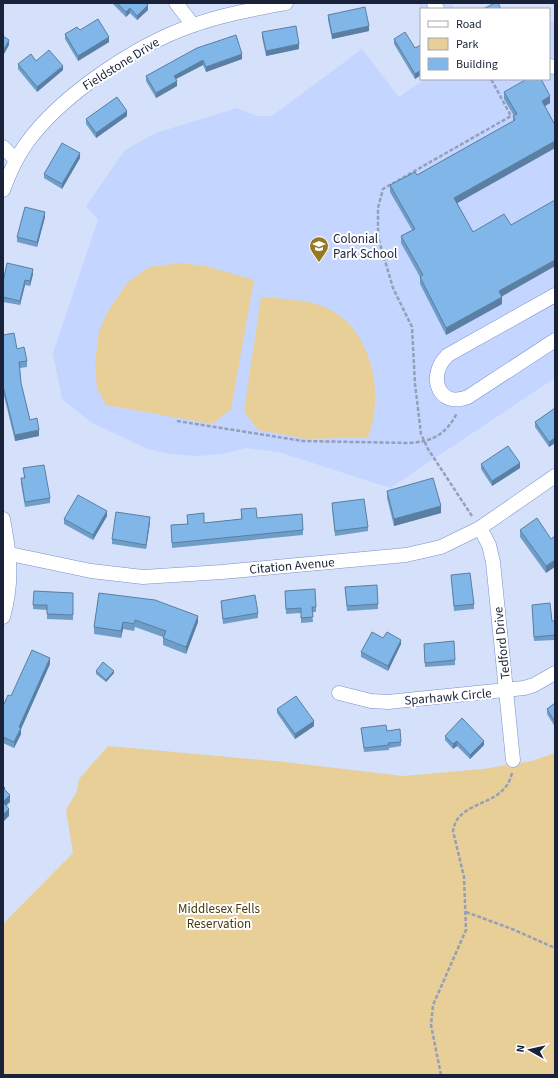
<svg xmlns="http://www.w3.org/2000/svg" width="558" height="1078" viewBox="0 0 558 1078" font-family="'Source Sans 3',sans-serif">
<rect width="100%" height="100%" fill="#d5e0fa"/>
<g fill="#c4d5ff">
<path d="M418 3H451L455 9H422Z"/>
<path d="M555 21V378L390 488 279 452 245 448 222 454 197 456 170 454 148 449 92 423 62 399 53 353 98 220 86 206 125 150 156 133 237 108 257 116H272L362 49 399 97 425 79H549V23Z"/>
</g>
<g fill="#e7cf97">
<path d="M180 263 206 266 254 280 231 409 212 424 106 405 97 388 95 364 99 331 108 311 127 283 149 267Z"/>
<path d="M261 297C283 299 307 299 327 308 372 329 385 394 368 437L308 439 258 430 244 411Z"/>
<path d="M108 746 285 762 403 776 483 769 532 761 555 753V1075H3V924L73 853 66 810 77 791 79 779Z"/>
</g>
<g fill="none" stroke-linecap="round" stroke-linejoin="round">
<g stroke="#7990ca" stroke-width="15">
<g id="street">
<path d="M176 3 193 25"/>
<path d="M434 3 437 9"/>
<path d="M549 66 555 67"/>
<path d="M3 147 16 160"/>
<path d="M3 190C9 174 16 158 26 144 60 96 136 45 191 26 221 15 254 9 286 3"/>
<path d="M555 295 448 355C427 374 437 409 468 397L555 340"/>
<path d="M3 519C10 556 13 581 3 617"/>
<path d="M480 528 489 545 493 562 513 760"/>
<path d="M10 554 91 571 143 577 222 572 406 555 441 547 480 528 555 476"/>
<path d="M339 693 371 701 388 702 524 688 534 685 555 673"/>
</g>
</g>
<g stroke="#959fb8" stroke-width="2.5" stroke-dasharray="4 2" stroke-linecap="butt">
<path d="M177 421 303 441 408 443C431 442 446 435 457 413"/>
<path d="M472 516 428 449 421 434 415 384 412 327 393 288 378 237V208L383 189 511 116 491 79"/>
<path d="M466 912 512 929 555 948"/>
<path d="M441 1075 431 1025 433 1005 466 930 464 877 453 831C458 798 504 809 512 773"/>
</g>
<use href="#street" stroke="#fff" stroke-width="14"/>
</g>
<g fill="#6f9dc8">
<path d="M112 3H146L148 10 137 20 130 13 126 17Z"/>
<path d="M328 15 369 31 332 39 328 20Z"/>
<path d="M80 30 109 42 78 61 65 39V34Z"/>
<path d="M262 32 299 49 266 56 262 37Z"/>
<path d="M394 39 415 48 421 45V75L415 79 394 44Z"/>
<path d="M197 48 242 59 206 72 203 65 176 79 177 86 156 98 146 81V76Z"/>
<path d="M36 61 63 70 37 92 18 69V64Z"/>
<path d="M504 92 550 103 545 106 555 125V148L457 203 473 232 511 225 555 200V266L502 296V304L446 335 420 284V277L401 243V236L412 230 390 192V185L417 175 513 121V116H514L504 99Z"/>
<path d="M127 116 96 138 86 124V119Z"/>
<path d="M80 158 62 189 44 178V174Z"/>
<path d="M45 217 37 247 17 242V237Z"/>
<path d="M33 274 30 286 25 285 20 305 3 302V282Z"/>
<path d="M3 335 17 349 27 361V367L20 368 21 383 30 420 39 436 15 441 3 392Z"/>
<path d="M555 408V443L549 447 535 427V422Z"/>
<path d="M481 464 520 468 492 486 481 469Z"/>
<path d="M23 468 50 498V503L25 507 21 483V478H24Z"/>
<path d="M387 491 441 513 394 526 387 498Z"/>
<path d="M332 503 368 527V531L335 536 332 508Z"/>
<path d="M241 509 257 518 303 530V535L172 548 171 525 187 524V515L204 523 241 519Z"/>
<path d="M107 516 93 540 64 524V519Z"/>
<path d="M150 522 146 549 112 544V539Z"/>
<path d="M520 530 551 539 546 573 520 537Z"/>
<path d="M451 575 474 604V609L454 611Z"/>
<path d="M345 587 378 604V609L347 611Z"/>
<path d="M34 591 73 593V620L47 619V610L33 609Z"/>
<path d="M285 591 316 607V612H312L313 622 301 623V613L286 614Z"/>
<path d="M99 593 198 622 186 654 163 645V637L135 627 134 631 123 629 121 638 94 634V627Z"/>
<path d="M221 601 258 613V618L223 624 221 605Z"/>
<path d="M532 605 552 621H555V640L534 641Z"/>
<path d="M383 638 401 644 388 671 361 657V652Z"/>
<path d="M424 644 455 660V665L425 667Z"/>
<path d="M50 664 21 729V734L14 748 3 743V706L11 696Z"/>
<path d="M96 671 114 673 106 682 96 674Z"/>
<path d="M555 703V727L547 714V709Z"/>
<path d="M277 709 314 726 295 739 277 713Z"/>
<path d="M361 728 387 731 401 742V746L389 748V750L364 752Z"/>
<path d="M445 736 484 745 470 759 457 746 453 749 445 740Z"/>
</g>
<g fill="#5a7fa2">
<path d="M148 5V10L137 20V16Z"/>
<path d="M130 8V13L126 17V12Z"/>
<path d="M369 26V31L332 39V34Z"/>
<path d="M109 37V42L78 61V56Z"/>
<path d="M9 40V45L3 56V51Z"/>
<path d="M299 44V49L266 56V51Z"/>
<path d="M242 54V59L206 72V67Z"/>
<path d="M203 60V65L174 80V76Z"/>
<path d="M63 66V70L37 92V87Z"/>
<path d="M421 70V75L415 79V74Z"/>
<path d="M177 81V86L156 98V93Z"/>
<path d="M550 96V103L542 108V101Z"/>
<path d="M127 111V116L96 138V133Z"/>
<path d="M555 141V148L454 205V198Z"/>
<path d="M80 153V158L62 189V184Z"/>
<path d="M45 212V217L37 247V242Z"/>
<path d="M555 260V266L499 298V291Z"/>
<path d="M33 269V274L30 286V281Z"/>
<path d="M25 280V285L20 305V301Z"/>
<path d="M502 297V304L446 335V328Z"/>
<path d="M39 430V436L15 441V435Z"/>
<path d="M555 438V443L549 447V442Z"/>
<path d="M520 463V468L492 486V481Z"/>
<path d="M441 506V513L394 526V519Z"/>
<path d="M107 511V516L93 540V535Z"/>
<path d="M150 517V522L146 549V545Z"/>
<path d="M555 560V567L546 573V566Z"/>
<path d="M198 616V622L186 654V647Z"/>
<path d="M123 622V629L121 638V631Z"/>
<path d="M401 640V644L388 671V666Z"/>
<path d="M50 658V664L21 729V734L14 748V742L19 727Z"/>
<path d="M114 671V673L106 682V680Z"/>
<path d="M314 721V726L295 739V734Z"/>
<path d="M457 741V746L453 749V744Z"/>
<path d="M484 741V745L470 759V755Z"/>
<path d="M10 795V802L3 809V802Z"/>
<path d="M9 809V816L3 822V815Z"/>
</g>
<g fill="#81b6e8" stroke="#5a7fa2">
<path d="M117 3H146L148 5 137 16 130 8 126 12Z"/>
<path d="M495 3H498L501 9H483Z"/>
<path d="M365 7 369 26 332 34 328 15Z"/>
<path d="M98 19 109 37 78 56 65 34 77 27 80 30Z"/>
<path d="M296 26 299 44 266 51 262 32Z"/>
<path d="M405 32 415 48 421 45V70L415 74 394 39Z"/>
<path d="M236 35 242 54 206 67 203 60 174 76 177 81 156 93 146 76 197 48Z"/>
<path d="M3 36 9 40 3 51Z"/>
<path d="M49 50 63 66 37 87 18 64 31 54 36 61Z"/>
<path d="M527 79H541L550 96 542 101 555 125V141L454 198 473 232 504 214 511 225 555 200V260L499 291 502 297 446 328 420 277 423 275 401 236 415 229 390 185 415 172 417 175 515 120 513 116 517 114 504 92Z"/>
<path d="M117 97 127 111 96 133 86 119Z"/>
<path d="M62 143 80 153 62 184 44 174Z"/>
<path d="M25 207 45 212 37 242 17 237Z"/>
<path d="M7 263 33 269 30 281 25 280 20 301 3 297V282Z"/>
<path d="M14 333 17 349 24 347 27 361 19 362 21 383 30 420 37 418 39 430 15 435 3 386V335Z"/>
<path d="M555 408V438L549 442 535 422Z"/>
<path d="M508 446 520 463 492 481 481 464Z"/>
<path d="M44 465 50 498 25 502 21 478H25L23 468Z"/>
<path d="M433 478 441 506 394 519 387 491Z"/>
<path d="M78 495 107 511 93 535 64 519Z"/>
<path d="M364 499 368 527 335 531 332 503Z"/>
<path d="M256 508 257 518 302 514 303 530 172 543 171 525 188 524 187 515 204 513V523L242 519 241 509Z"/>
<path d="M116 512 150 517 146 545 112 539Z"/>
<path d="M537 518 551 539 555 536V560L546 566 520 530Z"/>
<path d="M470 573 474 604 454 606 451 575Z"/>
<path d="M377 585 378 604 347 606 345 587Z"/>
<path d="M315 589 316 607H312L313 617 301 618V608L286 609 285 591Z"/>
<path d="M34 591 73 593V615L47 614V605H33Z"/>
<path d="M99 593 155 600 198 616 186 647 163 638 166 631 135 620 134 624 123 622 121 631 94 627Z"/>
<path d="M255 595 258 613 223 619 221 601Z"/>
<path d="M550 603 552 621H555V635L534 637 532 605Z"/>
<path d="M372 632 383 638 387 632 401 640 388 666 361 652Z"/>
<path d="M454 641 455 660 425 663 424 644Z"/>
<path d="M32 650 50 658 19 727 21 728 14 742 3 737V706L8 695 11 696Z"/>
<path d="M103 662 114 671 106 680 96 671Z"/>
<path d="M296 696 314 721 295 734 277 709Z"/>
<path d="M555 703V722L547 709Z"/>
<path d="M462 718 484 741 470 755 457 741 453 744 445 736Z"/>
<path d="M386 725 387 731 400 729 401 742 388 743 389 745 364 748 361 728Z"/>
<path d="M3 786 5 788 4 789 10 795 3 802Z"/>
<path d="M3 802 9 809 3 815Z"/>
</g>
<defs>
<g id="school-pin" transform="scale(1)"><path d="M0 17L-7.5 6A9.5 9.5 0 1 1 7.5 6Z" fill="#987821" stroke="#fff"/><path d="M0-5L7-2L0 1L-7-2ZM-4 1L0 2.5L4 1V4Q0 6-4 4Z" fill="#fff"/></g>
</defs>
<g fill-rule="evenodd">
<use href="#school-pin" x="319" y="246"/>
</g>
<g text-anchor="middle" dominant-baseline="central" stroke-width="4" stroke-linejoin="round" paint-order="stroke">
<g font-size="13" fill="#192239" stroke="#fff">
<text transform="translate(121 64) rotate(-32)">Fieldstone Drive</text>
<text transform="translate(292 566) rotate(-5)">Citation Avenue</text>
<text transform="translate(502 643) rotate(-96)">Tedford Drive</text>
<text transform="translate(448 697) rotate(-5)">Sparhawk Circle</text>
</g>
<g font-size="13" fill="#192239" stroke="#fff" text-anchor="start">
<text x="333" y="239">Colonial<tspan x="333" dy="15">Park School</tspan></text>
</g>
<g font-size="13" fill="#4a3a10" stroke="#fff">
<text x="219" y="909">Middlesex Fells<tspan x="219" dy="15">Reservation</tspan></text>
</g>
</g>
<rect width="558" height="1078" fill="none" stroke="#192239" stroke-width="8"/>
<rect x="420" y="8" width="130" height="72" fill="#ffffff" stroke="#a3a7b0"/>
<rect x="428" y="21" width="20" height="6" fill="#ffffff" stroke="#a3a7b0"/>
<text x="456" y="28" font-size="12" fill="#192239">Road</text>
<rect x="428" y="38" width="20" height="12" fill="#e7cf97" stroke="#a3a7b0"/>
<text x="456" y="48" font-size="12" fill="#192239">Park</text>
<rect x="428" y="58" width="20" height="12" fill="#81b6e8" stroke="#a3a7b0"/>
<text x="456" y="68" font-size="12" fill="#192239">Building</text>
<g transform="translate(530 1050) rotate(278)" stroke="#ffffff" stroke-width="3" paint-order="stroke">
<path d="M0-3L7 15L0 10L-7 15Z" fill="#192239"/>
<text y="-6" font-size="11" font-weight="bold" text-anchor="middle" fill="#192239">N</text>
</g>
</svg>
